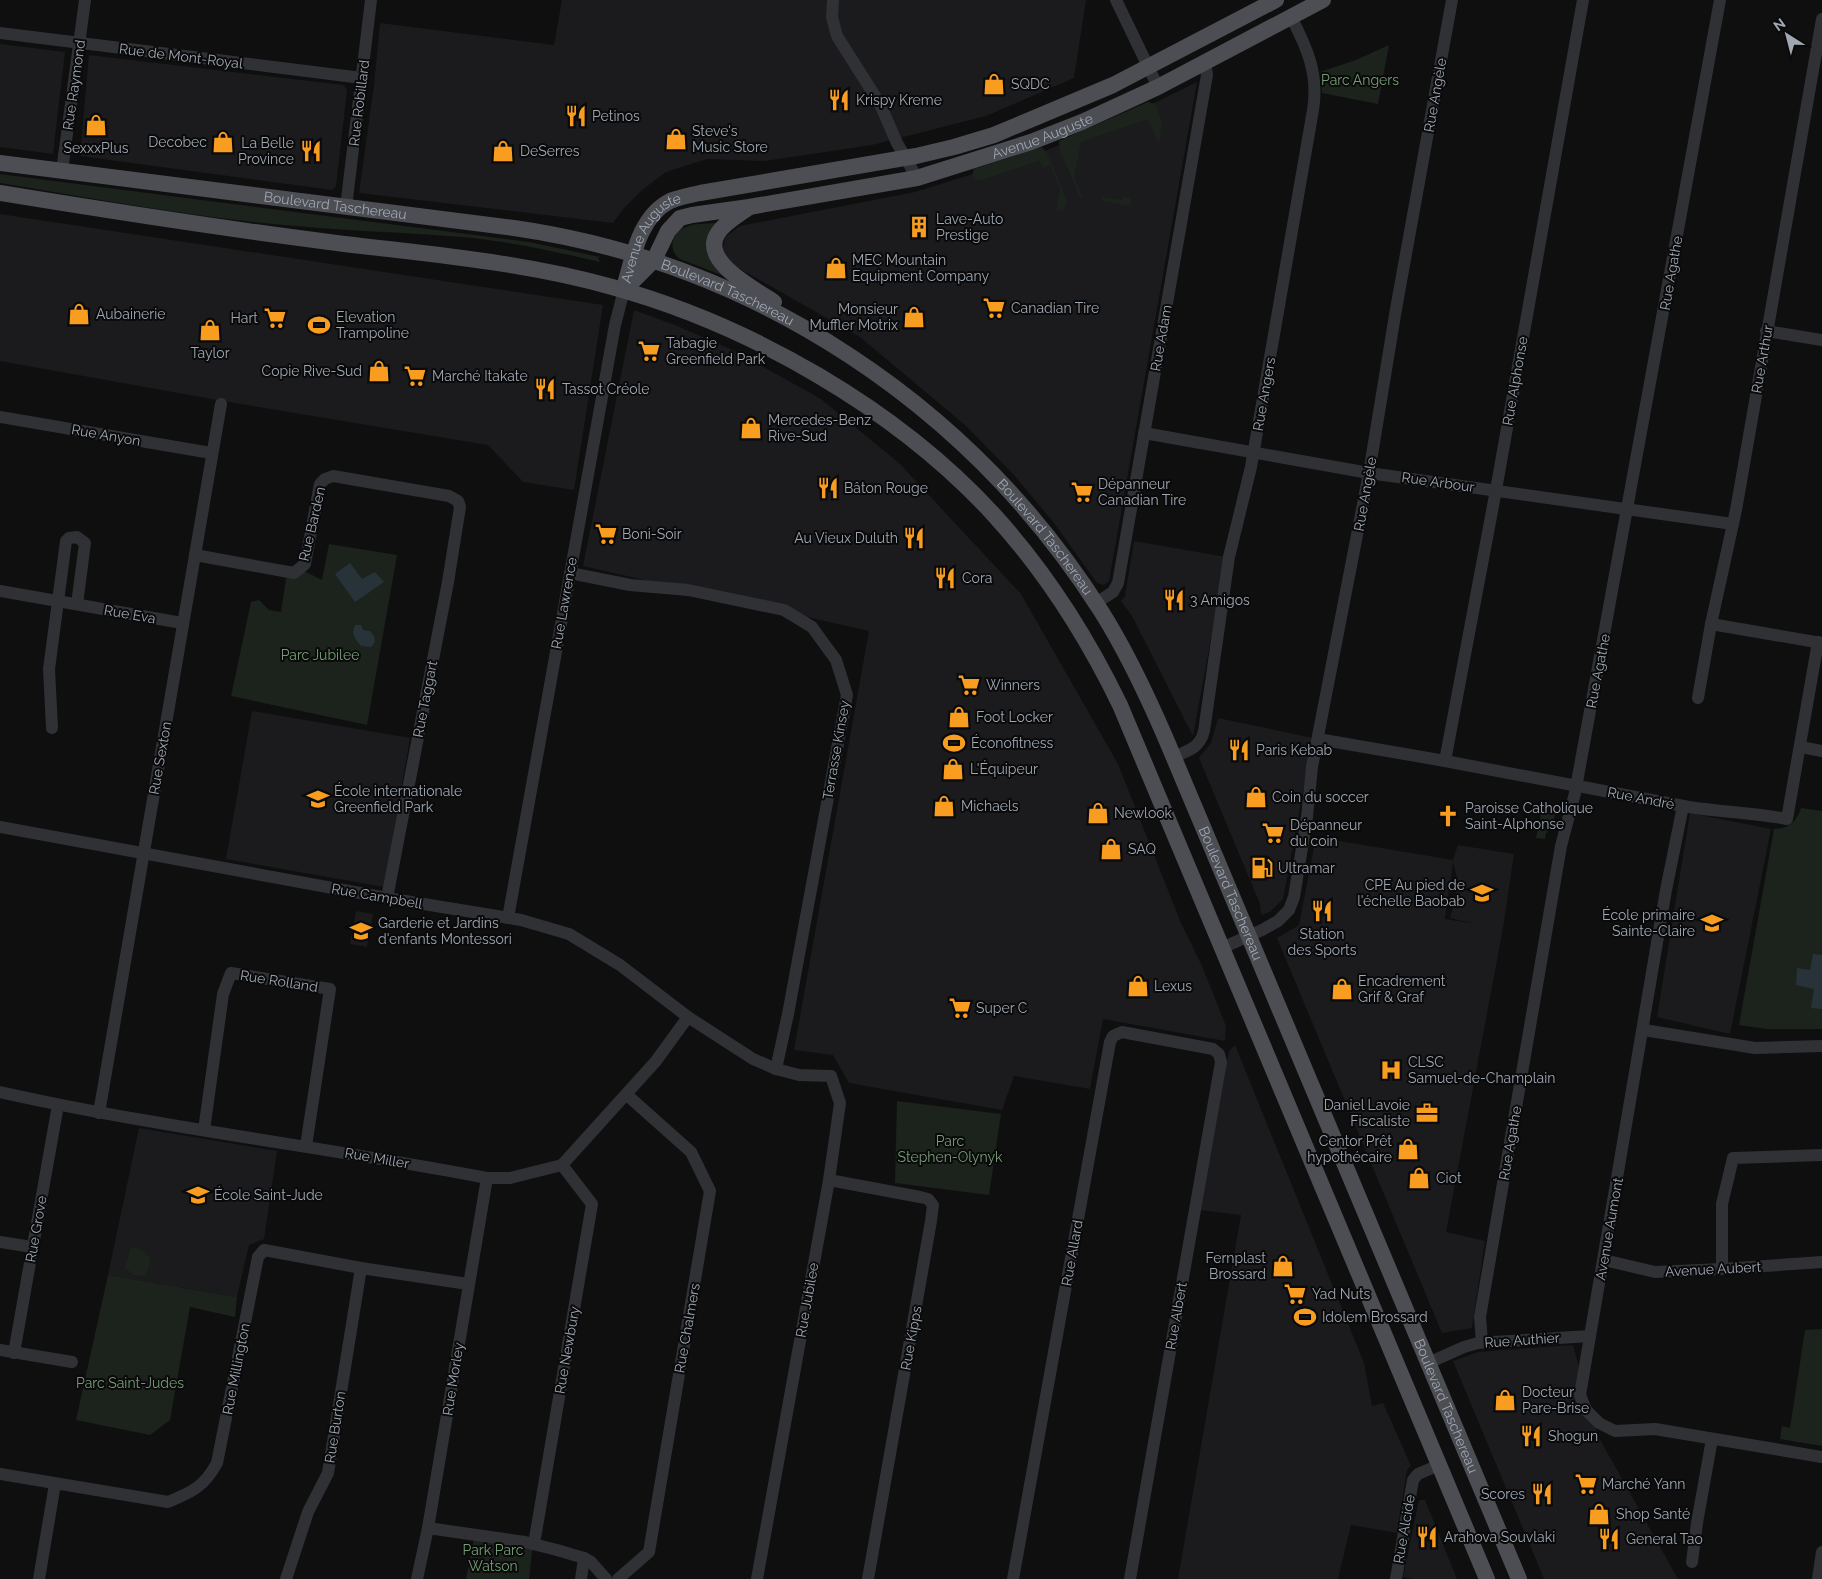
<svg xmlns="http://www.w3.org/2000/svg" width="1822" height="1579" viewBox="0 0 1822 1579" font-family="Raleway,sans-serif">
<rect width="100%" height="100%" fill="#0f0f10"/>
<g fill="#1b1b1d" fill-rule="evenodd">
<path d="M562 0H1086L1074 78 986 116 872 145 765 161 707 159 666 172 642 190 624 208 613 223 359 193 374 85 380 23 554 45Z"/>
<path d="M0 44 65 52 53 154 0 147Z"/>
<path d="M89 55 344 85 347 91 336 186 332 190 80 156Z"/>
<path d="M1197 82 1109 581 1104 585 1097 583 1054 523 1015 476 965 425 860 337 728 262 723 249 725 237 740 226 915 192 1043 152 1132 114Z"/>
<path d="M0 214 603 305 574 490 523 482 488 445 223 401 0 361Z"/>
<path d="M634 310 675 325 739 353 821 399 899 463 1021 594 1118 764 1181 923 1202 966 1226 1026 1225 1041 1103 1019 1090 1089 1014 1076 1002 1110 849 1083 833 1055 794 1050 869 631 583 566Z"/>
<path d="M1134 541 1226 557 1193 736 1132 616 1121 601 1125 596Z"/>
<path d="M252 711 410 738 384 887 226 859Z"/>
<path d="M1218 718 1313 738 1283 899 1270 912 1261 915 1260 904 1199 758 1211 743Z"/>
<path d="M1690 813 1771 829 1730 1034 1657 1017Z"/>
<path d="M1316 837 1453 860 1458 845 1514 854 1503 928 1446 1232 1485 1241 1472 1328 1442 1333 1277 938 1299 925ZM1453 862 1458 881 1454 904 1450 918 1477 924 1445 919Z"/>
<path d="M356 911 373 914 367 947 350 944Z"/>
<path d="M1235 1045 1364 1363 1372 1406 1383 1403 1411 1466 1407 1470 1397 1533 1351 1525 1338 1579H1178L1241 1215 1200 1210 1229 1051Z"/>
<path d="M139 1128 277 1151 264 1239 249 1245 237 1297 108 1275Z"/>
<path d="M1573 1345 1598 1436 1678 1579H1544L1453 1361 1478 1352Z"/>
<path d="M1419 1500H1425L1457 1579H1413L1403 1577Z"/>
</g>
<g fill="#1b231c">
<path d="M1389 45 1378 104 1322 93 1320 72 1356 60Z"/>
<path d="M1148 102 1155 104 1162 121 1159 143 1148 119 1081 142 1074 177 1083 198 1080 197 1060 150 1059 141Z"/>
<path d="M1042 147 1047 153 1067 200 1066 206 1062 210 1056 211 1060 189 1050 165 1043 168 1039 161 982 180H976L972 176 974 169Z"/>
<path d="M0 174 529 242 600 257 598 258 600 262C558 252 515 243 473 238 407 232 340 231 273 224 182 215 91 198 0 183Z"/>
<path d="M1102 197 1122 200 1123 197 1130 198 1131 200 1129 206 1103 201Z"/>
<path d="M715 223 716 225C713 231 708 238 707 244 704 256 717 268 724 276L680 259C667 250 672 232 686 227 695 223 706 224 715 223Z"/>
<path d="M329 544 397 555 367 725 231 696 251 602 259 600 269 610 281 612 286 579 300 569 322 580Z"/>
<path d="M1543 806 1553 808 1555 813 1552 828 1546 833 1545 839 1536 838Z"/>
<path d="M1801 808 1822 811V1029H1767L1739 1025 1774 829C1789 829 1797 821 1801 808Z"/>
<path d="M897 1101 1001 1114 989 1195 895 1183Z"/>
<path d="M131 1247 141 1249 151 1259 146 1276 134 1275 125 1268Z"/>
<path d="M108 1275 237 1297 235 1317 190 1307 170 1420 150 1435 76 1420Z"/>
<path d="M1822 1329V1446L1780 1439 1782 1426 1790 1428 1805 1330Z"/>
<path d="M475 1533 533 1543 529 1579H466Z"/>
</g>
<g fill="#283339">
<path d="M350 563 362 579 375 572 384 582 355 602 335 574Z"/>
<path d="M355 625H361L363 630 370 631 374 636 375 642 371 647 361 646C355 639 351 634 355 625Z"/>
<path d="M1813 954 1822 955V1009L1811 1008 1814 989 1796 985 1797 968 1810 970Z"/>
</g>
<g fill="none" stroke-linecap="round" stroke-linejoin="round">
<g stroke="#303135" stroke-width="12">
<path d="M833 0 832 17 837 36 880 104 897 143 917 178"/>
<path d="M1116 0 1158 87"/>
<path d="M0 33 362 78"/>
<path d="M62 171 85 0"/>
<path d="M346 207 371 0"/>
<path d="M1766 331 1822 340"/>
<path d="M0 417 211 453"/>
<path d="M1144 433 1369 473 1733 524"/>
<path d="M195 555 294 573 305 564 320 484 325 479 333 476 449 496 458 501 460 507 448 582 387 898"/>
<path d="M570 573 630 585 688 590 784 610 812 627 836 660 847 695 788 1014 776 1069"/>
<path d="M0 591 182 623"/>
<path d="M1096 603 1113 592 1118 583 1207 75 1205 62"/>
<path d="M1711 624 1822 643"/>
<path d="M1698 698 1711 624 1736 510 1822 19"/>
<path d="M52 728 49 669 66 541 69 538 77 537 85 543 77 604"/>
<path d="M1318 739 1445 761 1689 807C1722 812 1755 813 1787 819L1818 642"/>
<path d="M1801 747 1822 751"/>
<path d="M1173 757C1188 751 1200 748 1204 731L1229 557 1251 467 1313 110C1319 75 1307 47 1291 17"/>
<path d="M1445 761 1496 490 1583 0"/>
<path d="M1683 806 1666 890 1580 1395 1586 1410 1599 1423 1615 1431 1655 1429 1822 1457"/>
<path d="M0 827 387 898 521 920 569 934 620 965 688 1017 753 1059 776 1069 799 1075 831 1076 840 1103 829 1180 757 1579"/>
<path d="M508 918 615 325 624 290"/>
<path d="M1222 948 1262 930 1278 921 1289 910 1294 897 1307 817 1312 767 1369 473 1396 309 1452 0"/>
<path d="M1644 1030 1755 1048 1822 1046"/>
<path d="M0 1092C161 1128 325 1147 487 1178H510L562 1165 656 1061 688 1017"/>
<path d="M99 1113 221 404"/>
<path d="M204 1130 223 994 231 973 330 989 306 1146"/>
<path d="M829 1180 920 1197 928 1199 933 1205 931 1221 868 1579"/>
<path d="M0 1242 32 1247"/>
<path d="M1604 1260 1655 1272 1722 1269 1822 1262"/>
<path d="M1722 1269V1204L1733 1158 1822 1155"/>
<path d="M1482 1342 1480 1317 1561 846 1575 793 1720 0"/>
<path d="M0 1350 72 1362"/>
<path d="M14 1353 58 1105"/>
<path d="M1428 1363 1464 1347 1478 1343 1590 1336"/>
<path d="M0 1474 168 1502C192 1492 204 1487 217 1463L258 1257 264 1250 361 1268 468 1284"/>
<path d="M428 1528 525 1542 557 1550 584 1558 591 1562 606 1579"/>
<path d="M534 1544 592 1204 562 1165"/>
<path d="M1692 1562 1697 1523 1712 1439"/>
<path d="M39 1579 55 1484"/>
<path d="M286 1579 308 1512 328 1473 361 1268"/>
<path d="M417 1579 428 1528 487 1178"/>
<path d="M581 1579 584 1558"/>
<path d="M618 1579 649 1552 710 1191 691 1152 627 1095"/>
<path d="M1013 1579 1110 1042 1113 1036 1122 1032 1213 1049 1219 1054 1221 1062 1130 1579"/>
<path d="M1396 1579 1413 1480 1418 1474 1439 1465"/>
<path d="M1818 1579 1822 1552"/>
</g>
<g stroke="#4c4e54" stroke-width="16">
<path id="s1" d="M0 163 514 228C756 263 970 405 1101 611 1127 652 1147 695 1166 739L1519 1579"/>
<path d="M0 193C110 211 219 228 329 242 424 254 520 261 612 287 750 325 897 409 994 515 1045 571 1087 637 1120 705L1487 1579"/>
<path d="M748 208C739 215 725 222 718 233 699 261 755 289 774 302"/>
<path id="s2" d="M624 288C633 257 639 217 670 201 680 197 690 195 700 193L916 156 954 147 994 135 1113 85 1276 0"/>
<path id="s3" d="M624 290 654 260 668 231 680 218 692 215 749 207 917 178 1031 142 1082 122 1158 87 1323 0"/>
</g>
</g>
<defs>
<g id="shop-bare" transform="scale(1.725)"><path d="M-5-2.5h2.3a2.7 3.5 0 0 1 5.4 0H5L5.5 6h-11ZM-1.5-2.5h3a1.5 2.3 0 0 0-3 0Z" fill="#f89d1f" stroke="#0a0a0b" stroke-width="2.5" paint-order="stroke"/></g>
<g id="restaurant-bare" transform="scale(1.725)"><path d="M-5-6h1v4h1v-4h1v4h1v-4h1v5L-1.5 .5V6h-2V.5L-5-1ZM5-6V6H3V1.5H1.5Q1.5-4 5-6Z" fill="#f89d1f" stroke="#0a0a0b" stroke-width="2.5" paint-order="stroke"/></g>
<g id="building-bare" transform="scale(1.725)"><path d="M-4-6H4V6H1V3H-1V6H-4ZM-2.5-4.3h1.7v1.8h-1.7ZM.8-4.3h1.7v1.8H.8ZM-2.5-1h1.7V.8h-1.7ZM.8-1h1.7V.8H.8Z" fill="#f89d1f" stroke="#0a0a0b" stroke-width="2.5" paint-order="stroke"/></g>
<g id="supermarket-bare" transform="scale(1.725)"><path d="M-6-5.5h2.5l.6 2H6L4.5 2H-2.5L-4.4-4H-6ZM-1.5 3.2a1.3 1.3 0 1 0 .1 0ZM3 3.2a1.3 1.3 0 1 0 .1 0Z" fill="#f89d1f" stroke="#0a0a0b" stroke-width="2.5" paint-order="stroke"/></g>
<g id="stadium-bare" transform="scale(1.725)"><path d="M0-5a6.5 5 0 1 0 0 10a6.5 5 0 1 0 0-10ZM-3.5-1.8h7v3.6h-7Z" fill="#f89d1f" stroke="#0a0a0b" stroke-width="2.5" paint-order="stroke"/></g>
<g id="school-bare" transform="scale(1.725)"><path d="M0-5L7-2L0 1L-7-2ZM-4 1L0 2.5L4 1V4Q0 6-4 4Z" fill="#f89d1f" stroke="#0a0a0b" stroke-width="2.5" paint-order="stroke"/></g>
<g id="church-bare" transform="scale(1.725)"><path d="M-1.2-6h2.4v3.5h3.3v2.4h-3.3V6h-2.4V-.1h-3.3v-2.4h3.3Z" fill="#f89d1f" stroke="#0a0a0b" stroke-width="2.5" paint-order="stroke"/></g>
<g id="fuel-bare" transform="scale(1.725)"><path d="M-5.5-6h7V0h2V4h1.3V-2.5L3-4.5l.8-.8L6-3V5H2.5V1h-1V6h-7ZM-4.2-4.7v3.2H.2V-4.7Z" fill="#f89d1f" stroke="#0a0a0b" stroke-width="2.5" paint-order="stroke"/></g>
<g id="hospital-bare" transform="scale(1.725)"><path d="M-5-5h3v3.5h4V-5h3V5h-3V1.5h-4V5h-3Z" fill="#f89d1f" stroke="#0a0a0b" stroke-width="2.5" paint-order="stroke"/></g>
<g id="office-bare" transform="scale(1.725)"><path d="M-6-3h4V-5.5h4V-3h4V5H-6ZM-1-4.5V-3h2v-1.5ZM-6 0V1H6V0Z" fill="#f89d1f" stroke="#0a0a0b" stroke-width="2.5" paint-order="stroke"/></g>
</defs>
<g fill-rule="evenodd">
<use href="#shop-bare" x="994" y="84"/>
<use href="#restaurant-bare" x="839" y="100"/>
<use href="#restaurant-bare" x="576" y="116"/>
<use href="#shop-bare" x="96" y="125"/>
<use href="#shop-bare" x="676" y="139"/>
<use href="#shop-bare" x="223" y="142"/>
<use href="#restaurant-bare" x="311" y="151"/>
<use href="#shop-bare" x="503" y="151"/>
<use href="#building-bare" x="919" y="227"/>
<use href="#shop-bare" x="836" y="268"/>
<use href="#supermarket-bare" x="994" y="308"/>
<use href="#shop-bare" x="79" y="314"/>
<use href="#shop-bare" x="914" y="317"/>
<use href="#supermarket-bare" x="275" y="318"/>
<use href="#stadium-bare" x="319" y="325"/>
<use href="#shop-bare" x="210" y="330"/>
<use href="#supermarket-bare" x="649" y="351"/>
<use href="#shop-bare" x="379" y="371"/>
<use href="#supermarket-bare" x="415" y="376"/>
<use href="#restaurant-bare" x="545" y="389"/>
<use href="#shop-bare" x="751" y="428"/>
<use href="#restaurant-bare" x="828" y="488"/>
<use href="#supermarket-bare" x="1082" y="492"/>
<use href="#supermarket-bare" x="606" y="534"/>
<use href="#restaurant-bare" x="914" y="538"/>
<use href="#restaurant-bare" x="945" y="578"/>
<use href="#restaurant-bare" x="1174" y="600"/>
<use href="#supermarket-bare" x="969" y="685"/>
<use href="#shop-bare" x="959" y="717"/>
<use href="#stadium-bare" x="954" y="743"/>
<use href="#restaurant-bare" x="1239" y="750"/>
<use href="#shop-bare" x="953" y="769"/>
<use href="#shop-bare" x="1256" y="797"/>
<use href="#school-bare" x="318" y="799"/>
<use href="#shop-bare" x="944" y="806"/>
<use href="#shop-bare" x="1098" y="813"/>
<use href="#church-bare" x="1448" y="816"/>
<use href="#supermarket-bare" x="1273" y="833"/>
<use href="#shop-bare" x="1111" y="849"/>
<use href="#fuel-bare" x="1262" y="868"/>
<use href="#school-bare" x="1482" y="893"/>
<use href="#restaurant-bare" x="1322" y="911"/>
<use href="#school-bare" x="1712" y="923"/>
<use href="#school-bare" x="361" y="931"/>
<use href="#shop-bare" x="1138" y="986"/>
<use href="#shop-bare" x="1342" y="989"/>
<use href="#supermarket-bare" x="960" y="1008"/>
<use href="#hospital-bare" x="1391" y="1070"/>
<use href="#office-bare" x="1427" y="1113"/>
<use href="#shop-bare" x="1408" y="1149"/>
<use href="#shop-bare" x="1419" y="1178"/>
<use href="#school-bare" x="198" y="1195"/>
<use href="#shop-bare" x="1283" y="1266"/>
<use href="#supermarket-bare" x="1295" y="1294"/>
<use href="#stadium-bare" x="1305" y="1317"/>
<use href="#shop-bare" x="1505" y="1400"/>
<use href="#restaurant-bare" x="1531" y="1436"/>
<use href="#supermarket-bare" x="1586" y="1484"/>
<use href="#restaurant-bare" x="1542" y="1494"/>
<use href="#shop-bare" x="1599" y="1514"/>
<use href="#restaurant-bare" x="1427" y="1537"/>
<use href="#restaurant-bare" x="1609" y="1539"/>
</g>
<g text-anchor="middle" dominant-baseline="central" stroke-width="4" stroke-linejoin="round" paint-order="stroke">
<g font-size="14" fill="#9fa7b2" stroke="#0a0a0b">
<text transform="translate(181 56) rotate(7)">Rue de Mont-Royal</text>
<text transform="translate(74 85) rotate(-82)">Rue Raymond</text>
<text transform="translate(1435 95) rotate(-80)">Rue Angèle</text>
<text transform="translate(359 103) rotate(-83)">Rue Robillard</text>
<text stroke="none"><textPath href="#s3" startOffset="465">Avenue Auguste</textPath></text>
<text stroke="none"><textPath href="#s1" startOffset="338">Boulevard Taschereau</textPath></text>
<text stroke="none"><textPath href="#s2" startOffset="59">Avenue Auguste</textPath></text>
<text transform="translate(1671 273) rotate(-80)">Rue Agathe</text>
<text stroke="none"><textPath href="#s1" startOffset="742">Boulevard Taschereau</textPath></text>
<text transform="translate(1161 338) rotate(-80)">Rue Adam</text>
<text transform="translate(1762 359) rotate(-80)">Rue Arthur</text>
<text transform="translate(1515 381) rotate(-80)">Rue Alphonse</text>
<text transform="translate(1264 394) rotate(-80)">Rue Angers</text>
<text transform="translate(106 435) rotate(10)">Rue Anyon</text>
<text transform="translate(1438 482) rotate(8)">Rue Arbour</text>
<text transform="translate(1365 494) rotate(-80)">Rue Angèle</text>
<text transform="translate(312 524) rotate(-77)">Rue Barden</text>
<text stroke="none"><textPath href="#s1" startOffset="1148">Boulevard Taschereau</textPath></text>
<text transform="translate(564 603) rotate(-80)">Rue Lawrence</text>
<text transform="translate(130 614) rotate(10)">Rue Eva</text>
<text transform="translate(1598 671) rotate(-79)">Rue Agathe</text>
<text transform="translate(425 699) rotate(-79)">Rue Taggart</text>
<text transform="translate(836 750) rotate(-80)">Terrasse Kinsey</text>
<text transform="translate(160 758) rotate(-80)">Rue Sexton</text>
<text transform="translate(1641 798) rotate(11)">Rue André</text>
<text stroke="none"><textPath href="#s1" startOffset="1552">Boulevard Taschereau</textPath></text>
<text transform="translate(377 896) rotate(10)">Rue Campbell</text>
<text transform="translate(279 981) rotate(9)">Rue Rolland</text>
<text transform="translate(1510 1143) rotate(-80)">Rue Agathe</text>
<text transform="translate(377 1158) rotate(10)">Rue Miller</text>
<text transform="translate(36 1229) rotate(-80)">Rue Grove</text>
<text transform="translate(1609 1229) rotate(-80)">Avenue Aumont</text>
<text transform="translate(1072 1253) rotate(-80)">Rue Allard</text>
<text transform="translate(1713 1269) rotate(-3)">Avenue Aubert</text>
<text transform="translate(807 1300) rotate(-80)">Rue Jubilee</text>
<text transform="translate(1176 1316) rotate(-80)">Rue Albert</text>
<text transform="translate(687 1328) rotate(-80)">Rue Chalmers</text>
<text transform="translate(911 1338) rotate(-80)">Rue Kipps</text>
<text transform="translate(1522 1340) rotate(-4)">Rue Authier</text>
<text transform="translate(567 1350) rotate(-80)">Rue Newbury</text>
<text transform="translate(236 1369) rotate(-79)">Rue Millington</text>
<text transform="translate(453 1379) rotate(-81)">Rue Morley</text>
<text stroke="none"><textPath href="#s1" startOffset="2108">Boulevard Taschereau</textPath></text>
<text transform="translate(335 1427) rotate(-81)">Rue Burton</text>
<text transform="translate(1404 1529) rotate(-80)">Rue Alcide</text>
</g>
<g font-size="14" fill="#769e75" stroke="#0a0a0b">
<text x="1360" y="80">Parc Angers</text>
<text x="320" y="655">Parc Jubilee</text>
<text x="950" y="1141">Parc<tspan x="950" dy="16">Stephen-Olynyk</tspan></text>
<text x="130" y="1383">Parc Saint-Judes</text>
<text x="493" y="1550">Park Parc<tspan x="493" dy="16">Watson</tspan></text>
</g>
<g font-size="14" fill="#9fa7b2" stroke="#0a0a0b" text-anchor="start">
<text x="1011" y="84">SQDC</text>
<text x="856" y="100">Krispy Kreme</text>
<text x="592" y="116">Petinos</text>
<text x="692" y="131">Steve's<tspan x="692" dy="16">Music Store</tspan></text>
<text x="207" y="142" text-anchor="end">Decobec</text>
<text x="294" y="143" text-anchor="end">La Belle<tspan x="294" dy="16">Province</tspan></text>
<text x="96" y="148" text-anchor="middle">SexxxPlus</text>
<text x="520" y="151">DeSerres</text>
<text x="936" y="219">Lave-Auto<tspan x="936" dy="16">Prestige</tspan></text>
<text x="852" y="260">MEC Mountain<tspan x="852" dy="16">Equipment Company</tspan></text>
<text x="1011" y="308">Canadian Tire</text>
<text x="898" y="309" text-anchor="end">Monsieur<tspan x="898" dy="16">Muffler Motrix</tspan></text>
<text x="96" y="314">Aubainerie</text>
<text x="336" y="317">Elevation<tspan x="336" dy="16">Trampoline</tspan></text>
<text x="258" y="318" text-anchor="end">Hart</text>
<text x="666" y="343">Tabagie<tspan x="666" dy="16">Greenfield Park</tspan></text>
<text x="210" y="353" text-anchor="middle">Taylor</text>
<text x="362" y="371" text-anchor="end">Copie Rive-Sud</text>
<text x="432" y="376">Marché Itakate</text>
<text x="562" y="389">Tassot Créole</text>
<text x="768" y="420">Mercedes-Benz<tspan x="768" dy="16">Rive-Sud</tspan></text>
<text x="1098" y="484">Dépanneur<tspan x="1098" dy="16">Canadian Tire</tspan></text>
<text x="844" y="488">Bâton Rouge</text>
<text x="622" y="534">Boni-Soir</text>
<text x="898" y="538" text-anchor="end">Au Vieux Duluth</text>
<text x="962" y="578">Cora</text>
<text x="1190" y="600">3 Amigos</text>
<text x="986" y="685">Winners</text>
<text x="976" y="717">Foot Locker</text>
<text x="971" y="743">Éconofitness</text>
<text x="1256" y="750">Paris Kebab</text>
<text x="970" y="769">L'Équipeur</text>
<text x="334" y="791">École internationale<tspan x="334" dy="16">Greenfield Park</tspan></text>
<text x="1272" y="797">Coin du soccer</text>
<text x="961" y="806">Michaels</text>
<text x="1465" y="808">Paroisse Catholique<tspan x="1465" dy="16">Saint-Alphonse</tspan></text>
<text x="1114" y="813">Newlook</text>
<text x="1290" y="825">Dépanneur<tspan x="1290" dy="16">du coin</tspan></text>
<text x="1128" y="849">SAQ</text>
<text x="1278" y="868">Ultramar</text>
<text x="1465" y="885" text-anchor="end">CPE Au pied de<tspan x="1465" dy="16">l'échelle Baobab</tspan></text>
<text x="1695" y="915" text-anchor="end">École primaire<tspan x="1695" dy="16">Sainte-Claire</tspan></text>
<text x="378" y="923">Garderie et Jardins<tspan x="378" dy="16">d'enfants Montessori</tspan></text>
<text x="1322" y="934" text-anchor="middle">Station<tspan x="1322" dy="16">des Sports</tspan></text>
<text x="1358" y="981">Encadrement<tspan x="1358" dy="16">Grif &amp; Graf</tspan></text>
<text x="1154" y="986">Lexus</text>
<text x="976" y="1008">Super C</text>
<text x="1408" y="1062">CLSC<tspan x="1408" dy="16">Samuel-de-Champlain</tspan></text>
<text x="1410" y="1105" text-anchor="end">Daniel Lavoie<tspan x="1410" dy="16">Fiscaliste</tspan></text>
<text x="1392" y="1141" text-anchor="end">Centor Prêt<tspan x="1392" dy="16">hypothécaire</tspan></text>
<text x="1436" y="1178">Ciot</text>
<text x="214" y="1195">École Saint-Jude</text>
<text x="1266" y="1258" text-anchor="end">Fernplast<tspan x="1266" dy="16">Brossard</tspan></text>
<text x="1312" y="1294">Yad Nuts</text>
<text x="1322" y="1317">Idolem Brossard</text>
<text x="1522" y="1392">Docteur<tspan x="1522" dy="16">Pare-Brise</tspan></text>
<text x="1548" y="1436">Shogun</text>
<text x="1602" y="1484">Marché Yann</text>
<text x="1525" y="1494" text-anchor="end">Scores</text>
<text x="1616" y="1514">Shop Santé</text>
<text x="1444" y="1537">Arahova Souvlaki</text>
<text x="1626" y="1539">General Tao</text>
</g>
</g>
<g transform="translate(1787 35) rotate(324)" stroke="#0a0a0b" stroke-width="4" paint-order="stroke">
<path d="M0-4L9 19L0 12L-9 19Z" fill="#9fa7b2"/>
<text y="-8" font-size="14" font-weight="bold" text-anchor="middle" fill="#9fa7b2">N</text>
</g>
</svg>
